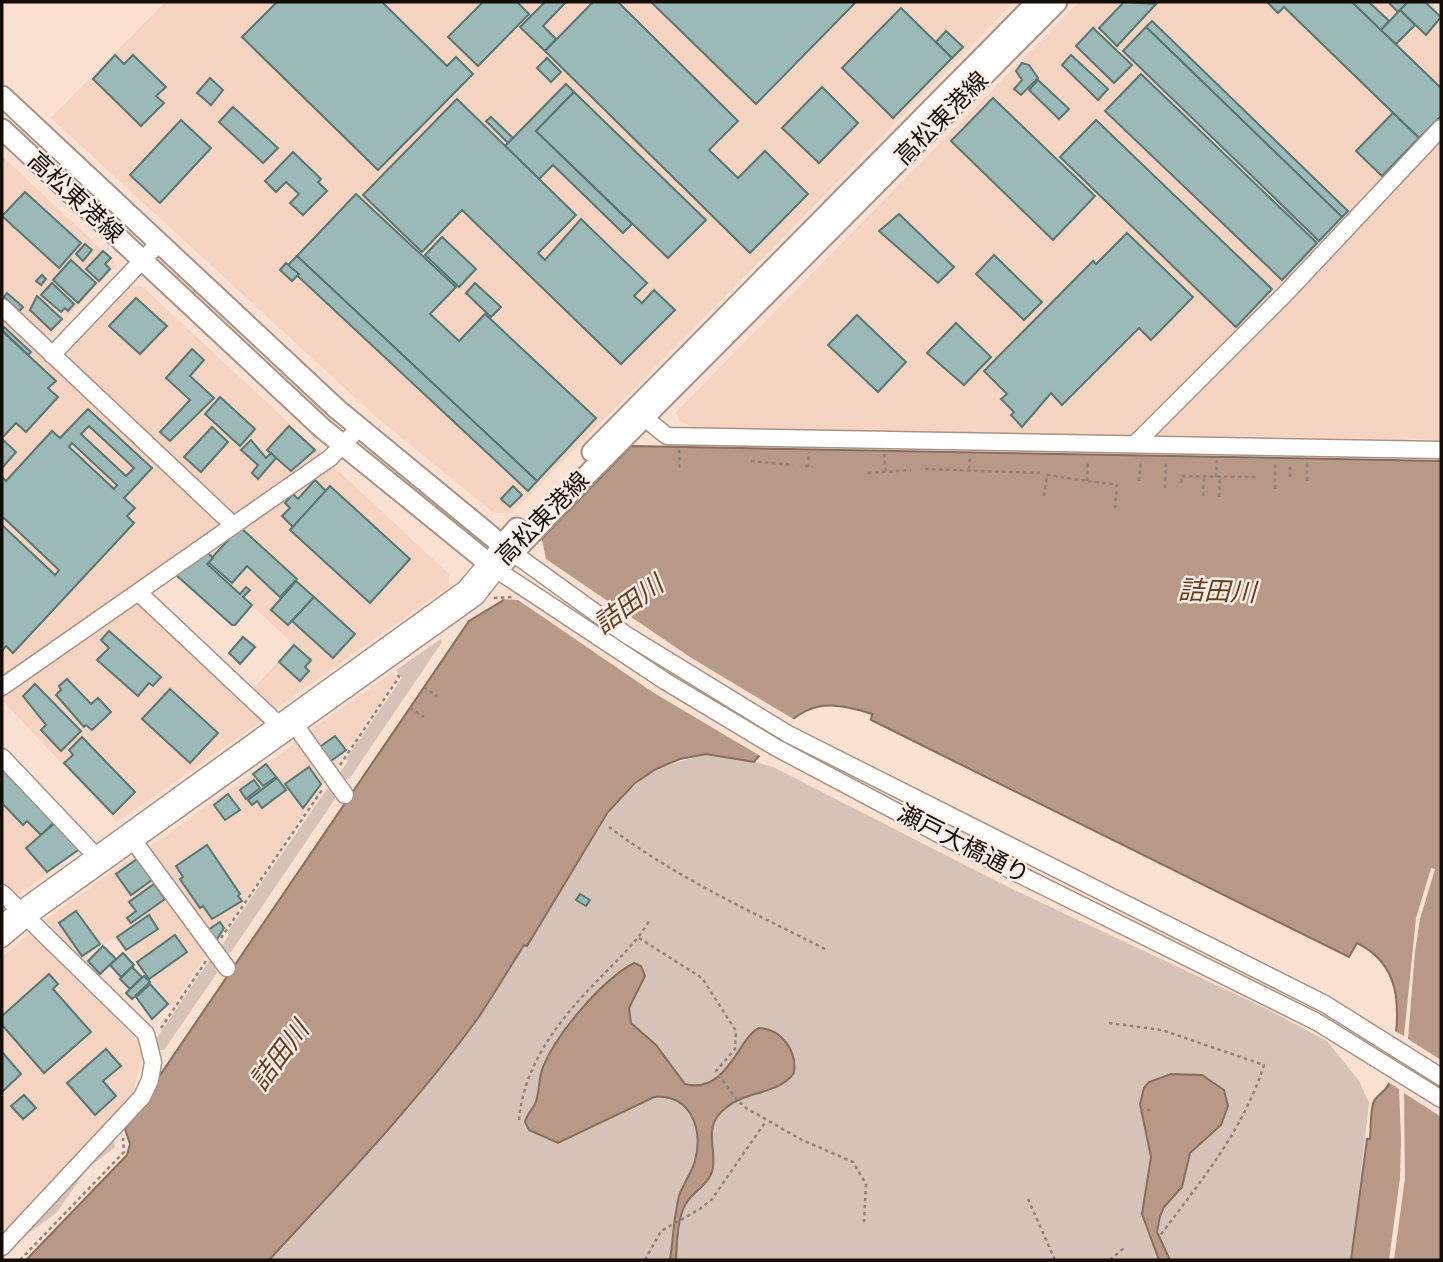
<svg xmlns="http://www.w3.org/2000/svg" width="1443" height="1262" viewBox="0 0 1443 1262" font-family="'Alegreya Sans','Noto Sans JP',sans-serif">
<rect width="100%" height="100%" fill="#f9e0d1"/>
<g fill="#f4d4c1">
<path d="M165 2H1014L512 513H494L375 416 51 118Z"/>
<path d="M1079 2H1430L1441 13V118L1136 436 702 430 679 421 676 412Z"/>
<path d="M1441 137V440L1151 435Z"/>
<path d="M2 156 114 261 115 267 51 335 42 336 2 298Z"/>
<path d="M131 286 143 287 323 455 240 513 231 512 71 362 70 351Z"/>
<path d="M2 316 219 520 217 529 2 679Z"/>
<path d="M331 464 449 574V586L274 710 252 690 294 645 198 555Z"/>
<path d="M134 601 141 602 266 718 117 822 2 700V694Z"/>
<path d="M393 672 397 677 332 771 305 734Z"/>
<path d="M298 741 328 778 214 945 145 850Z"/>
<path d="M2 765 82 848 15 897 2 886Z"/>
<path d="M137 854 207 953 172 1006 114 937 82 959 45 920Z"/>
<path d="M32 932 138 1042 142 1059 130 1101 2 1239V957Z"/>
</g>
<g fill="#d6c2b6">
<path d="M441 639 442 642 350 778 343 781 337 777 348 761 346 759 402 678 396 670Z"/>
<path d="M706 754 734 756 773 767 1006 886 1263 1007 1327 1041 1359 1081 1369 1103 1351 1260H269C341 1182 417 1104 478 1017 495 994 509 969 524 945L527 946 618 799 656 769Z"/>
<path d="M329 786 332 787 335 799 231 952 225 954 219 950 229 935 227 933Z"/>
<path d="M211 958 217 973 164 1050H160L154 1042Z"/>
<path d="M113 1136 115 1147 88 1168 56 1213 23 1237 2 1260V1253Z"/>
</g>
<g fill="#b89886" stroke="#876e60" stroke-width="2">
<path d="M631 446 1441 461V1260H1351L1367 1139H1370C1371 1128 1370 1110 1374 1101 1378 1094 1386 1091 1389 1084 1393 1076 1393 1061 1394 1052 1400 1008 1402 965 1357 943L1349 957 871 720 872 714C808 692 793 715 754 762L706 754 680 759 656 769 634 784 608 812 527 946 524 945C509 969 494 994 478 1018 416 1104 341 1182 269 1260H26L127 1155 130 1144 125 1129 150 1095 154 1084 469 621 502 601 544 536Z"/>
<path d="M634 963 641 966 645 976 629 1008 631 1023 656 1045 685 1084C727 1095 738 1038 759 1028 782 1029 797 1051 794 1073 780 1094 746 1091 727 1107 702 1126 716 1144 713 1167 711 1183 695 1190 687 1202 677 1216 677 1243 676 1260H670C673 1240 674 1216 679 1196 683 1184 691 1174 695 1161 703 1130 692 1094 654 1097L558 1143 529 1130 525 1122C527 1114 531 1111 535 1104 540 1093 538 1079 543 1067 557 1033 602 980 634 963Z"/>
<path d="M1171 1074 1202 1075 1224 1090 1228 1106 1221 1125 1190 1153 1182 1187 1164 1207 1160 1216 1157 1232 1170 1260H1159L1142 1214 1151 1157 1140 1104 1144 1088 1149 1082Z"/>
</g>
<g fill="#f9e0d1">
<path d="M541 535 546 559 690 657 795 720 762 757 654 693 518 600 498 599Z"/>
<path d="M1431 868 1435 869 1420 919 1415 952 1408 1039 1441 1060V1087L1406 1065V1067L1441 1091V1117L1404 1093 1405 1178 1394 1260H1389L1400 1178 1401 1139 1399 1089 1386 1081 1390 1057 1401 1064 1390 1054 1393 1030 1404 1036 1416 918Z"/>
</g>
<g fill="#9bbab7" stroke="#587673" stroke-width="2" fill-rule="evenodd">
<path d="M277 2H382L447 66 456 57 473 74 378 170 242 37Z"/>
<path d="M483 2H517L529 14 478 66 448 37Z"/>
<path d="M545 2H566L543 26 556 39 545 51 520 27Z"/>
<path d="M593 2H618L738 121 709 150 738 178 765 151 808 194 750 253 545 51Z"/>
<path d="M651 2H856L756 104Z"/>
<path d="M1124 2 1156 4 1117 46 1099 28Z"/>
<path d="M1267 2H1352L1441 88V116L1419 138 1284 7 1278 13Z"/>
<path d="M1352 2H1369L1389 21 1381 30Z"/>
<path d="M1392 2H1405L1407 3 1398 12 1390 4Z"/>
<path d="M1408 2H1425L1441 17 1426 35 1400 10Z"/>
<path d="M901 8 952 58 893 118 842 68Z"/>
<path d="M1400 10 1415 25 1396 44 1381 30Z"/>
<path d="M1152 21 1348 211 1342 217 1146 27Z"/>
<path d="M1146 27 1342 217 1319 241 1123 51Z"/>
<path d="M1093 28 1132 65 1114 83 1076 46Z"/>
<path d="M946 31 963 47 952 58 936 42Z"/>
<path d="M115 55 124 64 133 55 166 87 156 96 164 103 141 126 93 79Z"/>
<path d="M1071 55 1108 89 1098 100 1062 65Z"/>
<path d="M547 58 561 72 551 82 537 68Z"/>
<path d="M1022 63 1029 65 1038 78 1021 95 1014 89 1022 80 1016 71Z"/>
<path d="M1141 74 1317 243 1282 280 1105 111Z"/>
<path d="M210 78 223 90 211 105 197 93Z"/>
<path d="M1038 80 1069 109 1059 119 1029 90Z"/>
<path d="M566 84 574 92 536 131 632 224 623 233 553 165 539 179 505 146Z"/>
<path d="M822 87 858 123 819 163 782 128Z"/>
<path d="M574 92 706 220 668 258 536 131Z"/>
<path d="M993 98 1095 196 1053 240 951 141Z"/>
<path d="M457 99 576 215 538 253 545 260 581 219 647 283 634 296 642 303 654 290 675 310 621 364 462 210 422 252 363 195Z"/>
<path d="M233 107 278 148 263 163 219 122Z"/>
<path d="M1393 113 1419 138 1382 176 1356 151Z"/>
<path d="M491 117 513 138 508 143 486 121Z"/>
<path d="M181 120 211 148 160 203 130 175Z"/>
<path d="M1096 120 1272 289 1236 327 1060 157Z"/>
<path d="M293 152 321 179 318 182 327 191 303 215 290 203 299 194 286 182 276 192 265 181Z"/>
<path d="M25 192 81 243 59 268 2 216Z"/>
<path d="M356 194 456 287 430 314 459 341 485 314 596 418 537 481 297 256Z"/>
<path d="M899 214 954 267 938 283 879 231Z"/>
<path d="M1127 233 1193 297 1151 340 1139 328 1062 405 1051 393 1022 427 1011 415 1014 412 1001 399 1007 394 984 371 1093 261 1096 264Z"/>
<path d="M442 237 476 269 459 287 425 255Z"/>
<path d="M85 244 92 250 83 261 76 254Z"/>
<path d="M103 251 111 258 105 264 110 269 99 281 86 269Z"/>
<path d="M994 255 1042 302 1024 320 976 274Z"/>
<path d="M297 256 537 481 528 491 287 266Z"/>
<path d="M71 260 96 283 78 303 53 280Z"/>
<path d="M286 263 299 274 292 281 280 270Z"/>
<path d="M42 275 46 279 41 285 36 281Z"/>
<path d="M52 283 74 304 68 311 65 308 61 312 41 295Z"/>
<path d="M475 283 501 307 491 317 466 293Z"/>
<path d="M7 293 23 307 19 311 4 297Z"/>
<path d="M37 296 62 319 51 330 30 310Z"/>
<path d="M136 298 167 326 140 354 109 326Z"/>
<path d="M857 315 906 362 878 392 828 345Z"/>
<path d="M956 323 991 357 964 385 927 353Z"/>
<path d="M4 327 31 352 28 355 2 330Z"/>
<path d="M2 331 56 381 48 388 58 397 26 432 16 423 2 438Z"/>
<path d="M192 349 204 360 190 376 214 398 170 441 160 432 190 400 166 378Z"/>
<path d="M220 397 255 429 240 446 205 414Z"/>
<path d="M88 409 152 468 124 498 135 508 127 516 134 523 13 653 6 646 2 651V525L55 575 59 570 4 518 2 520V477L6 481 52 431 60 438ZM89 426 134 468 126 476 81 434ZM72 443 117 485 114 489 69 447Z"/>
<path d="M289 426 315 450 291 471 267 450Z"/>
<path d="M212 427 228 442 201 472 184 457Z"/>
<path d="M2 439 16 452 2 468Z"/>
<path d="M251 440 266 458 271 453 276 458 258 479 252 473 258 465 241 450Z"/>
<path d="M315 480 326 491 293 527 282 516 290 508 285 503 293 494 298 499Z"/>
<path d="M330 486 410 559 370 603 290 530Z"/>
<path d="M513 486 522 495 510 507 501 499Z"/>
<path d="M240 527 297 579 280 597 247 566 232 583 208 562Z"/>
<path d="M206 551 213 558 207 564 240 594 246 587 250 590 243 597 252 605 235 625H232L175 574Z"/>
<path d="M296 581 314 597 288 625 271 610Z"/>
<path d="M314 597 355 634 333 658 292 621Z"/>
<path d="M109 631 161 677 153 686 149 683 138 696 97 660 109 648 101 640Z"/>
<path d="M243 637 255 647 240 664 229 653Z"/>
<path d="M294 645 311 660 305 667 309 671 300 681 279 662Z"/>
<path d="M67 679 91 704 98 698 111 712 92 730 86 725 84 727 56 695 61 690 59 686Z"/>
<path d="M35 684 81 731 61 751 41 730 46 725 23 696Z"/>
<path d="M170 689 218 733 190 763 142 719Z"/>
<path d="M335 736 346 750 328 763 317 749Z"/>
<path d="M82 737 135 792 113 814 64 763 73 755 69 750Z"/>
<path d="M266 764 276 777 263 786 253 774Z"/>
<path d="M2 765 56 820 41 835 27 821 23 825 2 803Z"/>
<path d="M309 767 321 784 303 808 285 784Z"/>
<path d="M277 778 286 790 262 808 257 801 252 805 248 800Z"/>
<path d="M254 780 260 788 246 799 240 790Z"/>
<path d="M228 794 240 810 225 820 214 805Z"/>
<path d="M56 822 81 848 47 872 26 848Z"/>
<path d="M207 845 240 894 238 896 242 901 212 919 203 906 200 908 180 879 183 877 176 866Z"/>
<path d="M137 859 152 880 131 895 116 874Z"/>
<path d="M154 884 165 899 131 923 127 918 136 911 129 902Z"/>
<path d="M580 894 590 900 586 906 576 900Z"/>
<path d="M76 911 100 944 82 956 59 923Z"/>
<path d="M149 915 158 929 126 950 117 937Z"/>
<path d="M220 922 224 928 214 944 205 932Z"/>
<path d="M175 935 187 952 149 979 137 962Z"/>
<path d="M103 946 116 959 100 974 88 961Z"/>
<path d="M123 953 134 965 121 977 110 965Z"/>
<path d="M132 967 142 977 130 989 120 979Z"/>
<path d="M49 974 58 984 53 989 91 1032 44 1073 2 1025V1016Z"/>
<path d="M144 976 150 982 132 999 126 993Z"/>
<path d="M150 984 168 1004 152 1019 136 997Z"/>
<path d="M106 1049 121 1066 103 1081 116 1096 95 1115 67 1083Z"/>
<path d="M2 1052 21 1074 3 1091 2 1090Z"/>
<path d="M24 1095 36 1108 23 1119 11 1106Z"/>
</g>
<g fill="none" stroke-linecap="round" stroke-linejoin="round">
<g stroke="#a99284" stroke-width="19">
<g id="minor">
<path d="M2 307 232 524"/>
<path d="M52 355 158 244"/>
<path d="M636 411 667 436 1441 450"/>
<path d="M1135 444 1286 293 1441 128"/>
<path d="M139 593 277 723"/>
<path d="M2 687 330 458 359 428"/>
<path d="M290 718 345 795"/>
<path d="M2 757 94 854"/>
<path d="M130 836 227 968"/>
<path d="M2 893 146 1034 153 1062 150 1080 142 1097 2 1247"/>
<path d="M2 923 465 589 502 545 625 634 788 734 1325 1004 1441 1077"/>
<path d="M2 939 29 916 476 597 497 570 665 681 775 747 948 839 1317 1022 1441 1099"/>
</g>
</g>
<g stroke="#a99284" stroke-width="23">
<g id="major">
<path d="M2 96 337 409 502 545 517 528"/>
<path d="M2 129 322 428 497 570 587 475 1057 2"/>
<path d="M592 452 1037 2"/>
</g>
</g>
<g stroke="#948278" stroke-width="2.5" stroke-dasharray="3.5 3.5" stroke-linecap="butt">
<path d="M679 450 680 471"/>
<path d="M884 454 886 472"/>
<path d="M751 461 793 465"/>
<path d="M805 466 813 467"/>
<path d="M808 467 809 452"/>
<path d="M925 469 1040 473"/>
<path d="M969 469 970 455"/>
<path d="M868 473 911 470"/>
<path d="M1216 477 1217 460"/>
<path d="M1290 477V463"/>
<path d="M1087 481 1088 460"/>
<path d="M1139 481 1141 460"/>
<path d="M1307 481V463"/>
<path d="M1181 483 1182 476 1259 477"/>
<path d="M1165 488 1166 460"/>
<path d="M1275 489V461"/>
<path d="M1044 496 1047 475 1117 485 1115 508"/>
<path d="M1203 496 1204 477"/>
<path d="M1219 497 1220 477"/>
<path d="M494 598 512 597"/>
<path d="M424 687 437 696"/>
<path d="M410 708 424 717"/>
<path d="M340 765 399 677 396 672"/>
<path d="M609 827C675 877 752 912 825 949"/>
<path d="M221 938 322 790"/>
<path d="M639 938 702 978 736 1031 735 1049 716 1071 737 1100 746 1108 802 1140 853 1162 866 1184 864 1222"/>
<path d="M1109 1023 1162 1030 1264 1065C1243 1131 1200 1182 1159 1237"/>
<path d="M161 1028 206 961"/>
<path d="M1140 1110H1153"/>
<path d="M519 1120C524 1061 564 1014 604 974 620 957 637 942 649 921"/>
<path d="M1028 1199 1055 1260"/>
<path d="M20 1260 124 1152 123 1138"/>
<path d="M645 1260 661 1231 700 1209 712 1199 766 1121"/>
<path d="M1110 1260 1124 1248"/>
</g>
<use href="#minor" stroke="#fff" stroke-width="16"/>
<use href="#major" stroke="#fff" stroke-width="19"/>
</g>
<g text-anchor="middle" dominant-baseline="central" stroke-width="5" stroke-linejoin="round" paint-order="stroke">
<g font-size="24" fill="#140c07" stroke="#ffefe6">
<text transform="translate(942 119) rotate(-45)">高松東港線</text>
<text transform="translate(75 198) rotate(43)">高松東港線</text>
<text transform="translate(543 519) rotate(-45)">高松東港線</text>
<text transform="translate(963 845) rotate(27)">瀬戸大橋通り</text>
</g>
<g font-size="26" font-style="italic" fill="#683c1e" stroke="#ffefe6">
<text transform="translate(1217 592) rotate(2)">詰田川</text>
<text transform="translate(629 605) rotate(-36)">詰田川</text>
<text transform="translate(280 1056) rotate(-53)">詰田川</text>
</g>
</g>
<rect width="1443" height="1262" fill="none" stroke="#140c07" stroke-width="7"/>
</svg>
